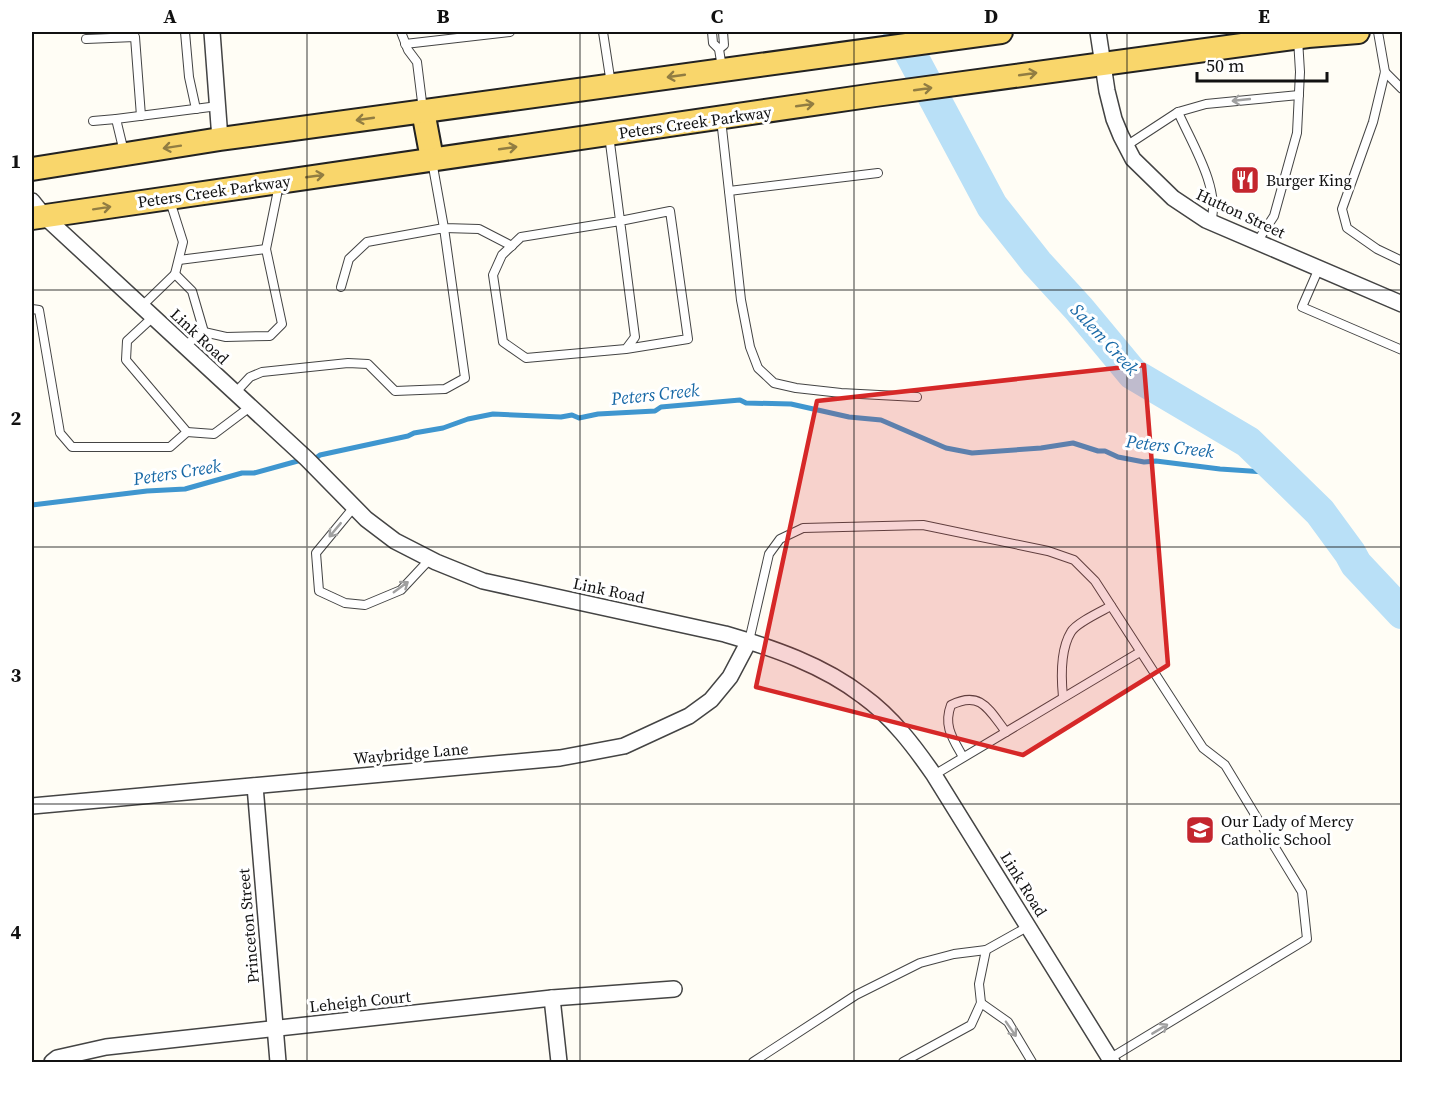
<svg xmlns="http://www.w3.org/2000/svg" width="1434" height="1094" viewBox="0 0 1434 1094" font-family="'Source Serif 4',serif">
<rect width="100%" height="100%" fill="#fffdf5"/>
<g fill="none" stroke-linecap="round" stroke-linejoin="round">
<path stroke="#3f96cf" stroke-width="5" d="M32 505 147 491 185 489 242 473H254L305 459 316 458 320 455 408 436 414 433 443 428 468 419 493 414 561 417 572 415 579 418 598 414 655 411 661 407 740 400 746 403 791 404 849 417 881 420 946 448 972 453 1041 448 1073 443 1098 451H1105L1118 457 1144 462 1156 461 1220 469 1280 473"/>
<path stroke="#b9e0f7" stroke-width="32" d="M899 32 992 206 1037 263 1079 309 1133 374 1248 442 1280 473 1320 512 1350 553 1356 564 1402 613"/>
<g stroke="#444" stroke-width="10">
<g id="service">
<path d="M185 32 189 77 196 109"/>
<path d="M401 32 408 50 417 62 423 110"/>
<path d="M603 32 611 84"/>
<path d="M712 32 713 43 719 49 722 68"/>
<path d="M1378 32 1385 72 1373 122 1342 209 1347 228 1377 249 1402 261"/>
<path d="M86 39 135 37 141 116"/>
<path d="M405 44 510 32"/>
<path d="M719 49 724 45 723 32"/>
<path d="M1385 72 1402 89"/>
<path d="M1178 112C1191 142 1221 189 1211 222"/>
<path d="M721 119 741 300 750 347 758 368 774 383 796 388 841 393 917 397"/>
<path d="M93 121 116 119"/>
<path d="M609 135 635 337 626 349 526 358 503 342 493 275 502 255 521 237 620 221 670 211 688 339 626 349"/>
<path d="M1126 146 1178 112 1206 104 1299 95"/>
<path d="M124 152 116 119 218 106"/>
<path d="M432 161 444 228 479 229 512 246"/>
<path d="M729 191 878 173"/>
<path d="M170 201 183 242 175 274"/>
<path d="M1257 242 1274 216 1297 133 1300 72 1298 39"/>
<path d="M179 260 266 249"/>
<path d="M1319 268 1302 307 1402 350"/>
<path d="M142 306 175 274 192 291 204 332 184 346"/>
<path d="M32 309 39 310 60 433 72 447H170L187 432 126 360 127 341 153 317"/>
<path d="M204 332 226 337 270 336 282 324 266 249 279 185"/>
<path d="M235 393 250 377 262 372 348 363 368 364 395 391 445 389 465 378 444 228 367 242 349 259 341 287"/>
<path d="M187 432 214 434 250 407"/>
<path d="M354 507 316 553 319 591 345 603 365 605 401 590 430 559"/>
<path d="M749 641 769 554 780 539 803 528 923 525 1048 551 1074 560 1095 581 1203 748 1225 765 1302 892 1307 939 1109 1059"/>
<path d="M1063 697C1061 677 1060 650 1071 632 1076 623 1102 611 1111 606"/>
<path d="M963 757C953 739 943 726 951 705 981 690 989 710 1006 732"/>
<path d="M934 775 1140 652"/>
<path d="M981 1003 1008 1022 1032 1062"/>
<path d="M753 1062 856 995 920 963 954 954 986 950 1029 926"/>
<path d="M903 1062 971 1025 981 1003 979 984 986 950"/>
</g>
</g>
<g stroke="#444" stroke-width="18">
<g id="minor">
<path d="M212 32 220 139"/>
<path d="M1098 32 1107 91 1114 119 1121 136 1133 159 1173 198 1206 220 1402 304"/>
<path d="M32 201 44 216 307 459 366 519 395 541 436 562 483 581 725 634C773 648 823 665 863 696 892 717 914 746 934 775L1112 1062"/>
<path d="M255 786 278 1062"/>
<path d="M32 806 560 758 624 746 689 716 711 700 730 677 749 641"/>
<path d="M552 998 559 1062"/>
<path d="M52 1062 57 1058 106 1047 552 998 674 989"/>
</g>
</g>
<g stroke="#222" stroke-width="26">
<g id="primary">
<path d="M423 111 432 159"/>
<path d="M32 169 220 139 1001 32"/>
<path d="M32 218 875 95 1308 36 1358 32"/>
</g>
</g>
<use href="#service" stroke="#fff" stroke-width="8"/>
<use href="#minor" stroke="#fff" stroke-width="15"/>
<use href="#primary" stroke="#f9d66b" stroke-width="22"/>
</g>
<defs><path id="oneway-shaft" d="M-6 0H5M1.5-3L5.5 0L1.5 3" fill="none" stroke-width="1.6" stroke-linecap="round" stroke-linejoin="round" transform="scale(1.5)"/></defs>
<g stroke="#917d42">
<use href="#oneway-shaft" transform="translate(1028 74) rotate(-8)"/>
<use href="#oneway-shaft" transform="translate(676 76) rotate(172)"/>
<use href="#oneway-shaft" transform="translate(923 89) rotate(-8)"/>
<use href="#oneway-shaft" transform="translate(805 105) rotate(-8)"/>
<use href="#oneway-shaft" transform="translate(365 119) rotate(172)"/>
<use href="#oneway-shaft" transform="translate(172 147) rotate(171)"/>
<use href="#oneway-shaft" transform="translate(508 148) rotate(-8)"/>
<use href="#oneway-shaft" transform="translate(315 176) rotate(-8)"/>
<use href="#oneway-shaft" transform="translate(102 208) rotate(-9)"/>
</g>
<g stroke="#a0a0a0">
<use href="#oneway-shaft" transform="translate(1241 100) rotate(174)"/>
<use href="#oneway-shaft" transform="translate(335 530) rotate(130)"/>
<use href="#oneway-shaft" transform="translate(401 587) rotate(-36)"/>
<use href="#oneway-shaft" transform="translate(1011 1029) rotate(55)"/>
<use href="#oneway-shaft" transform="translate(1160 1029) rotate(-31)"/>
</g>
<path fill="#d62828" fill-opacity="0.2" stroke="#d62828" stroke-width="4.5" stroke-linejoin="round" d="M1144 365 1168 665 1023 755 756 687 817 401Z"/>
<path fill="none" stroke="#111" stroke-width="1.5" stroke-opacity="0.55" d="M307 32V1062M580 32V1062M854 32V1062M1127 32V1062M32 290H1402M32 547H1402M32 804H1402"/>
<defs>
<g id="restaurant-square" transform="scale(1.5)"><rect x="-9" y="-9" width="18" height="18" rx="4" fill="#c4262e" stroke="#fff"/><path d="M-5-6h1v4h1v-4h1v4h1v-4h1v5L-1.5 .5V6h-2V.5L-5-1ZM5-6V6H3V1.5H1.5Q1.5-4 5-6Z" fill="#fff"/></g>
<g id="school-square" transform="scale(1.5)"><rect x="-9" y="-9" width="18" height="18" rx="4" fill="#c4262e" stroke="#fff"/><path d="M0-5L7-2L0 1L-7-2ZM-4 1L0 2.5L4 1V4Q0 6-4 4Z" fill="#fff"/></g>
</defs>
<g fill-rule="evenodd">
<use href="#restaurant-square" x="1245" y="180"/>
<use href="#school-square" x="1200" y="830"/>
</g>
<g text-anchor="middle" dominant-baseline="central" stroke-width="6" stroke-linejoin="round" paint-order="stroke">
<g font-size="16" fill="#111" stroke="#fff">
<text transform="translate(695 122) rotate(-8)">Peters Creek Parkway</text>
<text transform="translate(214 191) rotate(-8)">Peters Creek Parkway</text>
<text transform="translate(1241 213) rotate(25)">Hutton Street</text>
<text transform="translate(200 336) rotate(43)">Link Road</text>
<text transform="translate(609 590) rotate(12)">Link Road</text>
<text transform="translate(411 753) rotate(-5)">Waybridge Lane</text>
<text transform="translate(1024 884) rotate(58)">Link Road</text>
<text transform="translate(248 926) rotate(-95)">Princeton Street</text>
<text transform="translate(360 1001) rotate(-6)">Leheigh Court</text>
</g>
<g font-size="16" fill="#111" stroke="#fff" text-anchor="start">
<text x="1266" y="180">Burger King</text>
<text x="1221" y="821">Our Lady of Mercy<tspan x="1221" dy="18">Catholic School</tspan></text>
</g>
<g font-size="18" font-style="italic" fill="#1768a6" stroke="#fff">
<text transform="translate(1105 339) rotate(47)">Salem Creek</text>
<text transform="translate(655 394) rotate(-6)">Peters Creek</text>
<text transform="translate(1170 446) rotate(7)">Peters Creek</text>
<text transform="translate(177 472) rotate(-9)">Peters Creek</text>
</g>
</g>
<rect width="1434" height="1094" fill="none" stroke="#ffffff" stroke-width="66"/>
<path d="M1197 72v9h130v-9" fill="none" stroke="#111111" stroke-width="3"/>
<text x="1206" y="72" font-size="18" fill="#111111" stroke="#ffffff" stroke-width="4.5" paint-order="stroke">50 m</text>
<rect x="33" y="33" width="1368" height="1028" fill="none" stroke="#111" stroke-width="2"/>
<g font-size="20" text-anchor="middle" font-weight="bold" fill="#111">
<text x="170" y="23">A</text>
<text x="443" y="23">B</text>
<text x="717" y="23">C</text>
<text x="991" y="23">D</text>
<text x="1264" y="23">E</text>
<text x="16" y="168">1</text>
<text x="16" y="425">2</text>
<text x="16" y="682">3</text>
<text x="16" y="939">4</text>
</g>
</svg>
